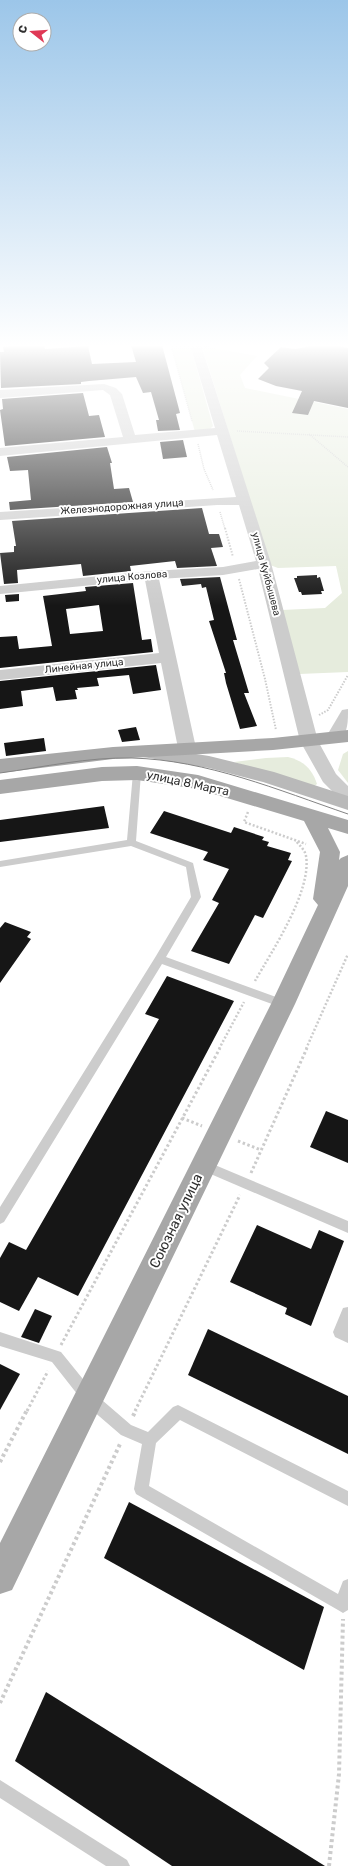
<svg xmlns="http://www.w3.org/2000/svg" width="348" height="1866" viewBox="0 0 348 1866" font-family="Rubik,sans-serif">
<rect width="100%" height="100%" fill="#fff"/>
<g fill="#e6ecdd">
<path d="M171 345H190L213 426 208 431 195 432Z"/>
<path d="M202 346 257 356 240 375 245 388 348 409V672L299 674 282 610 325 608 342 593 336 566 278 568 270 565Z"/>
<path d="M348 751V783L338 770 343 754Z"/>
<path d="M288 757C304 761 312 769 317 784L313 787 234 762 266 758Z"/>
</g>
<g fill="#161616" fill-rule="evenodd">
<path d="M26 345H44L45 349 88 346 92 364 136 362 131 345H162L180 413 176 414 180 430 158 431 156 420H159L151 392 143 393 136 377 89 381 81 382V384L1 388 0 352H4L3 347Z"/>
<path d="M317 345H334L348 348V408L314 401 308 415 292 413 302 391 276 386 258 379 269 368 264 363 281 347 295 349Z"/>
<path d="M83 393 89 416 99 415 105 437 5 446 0 410 3 409 2 399Z"/>
<path d="M183 440 187 457 163 459 160 442Z"/>
<path d="M107 447 112 463H110L114 489 129 488 133 502 10 510 9 502 31 500 28 470 10 471 7 457Z"/>
<path d="M202 508 209 534H219L223 547 211 548 217 566 177 568 175 561 130 566 131 571 83 576 81 564 17 570 18 583 4 584 0 553 14 552V546H16L12 521Z"/>
<path d="M317 575V578L320 577 324 591H321L322 594 302 595 301 592H299L294 578H297V576Z"/>
<path d="M220 577 237 640H233L249 693H244L257 726 240 729 226 683 224 673H226L209 621 214 620 206 587 202 588 201 584 182 586 180 579Z"/>
<path d="M133 583 142 640 151 639 153 652 0 668V637L17 636 19 649 52 646 43 596 86 591 85 587ZM99 605 103 631 70 634 66 609Z"/>
<path d="M19 594V601L6 602 5 595Z"/>
<path d="M156 665 161 690 133 694 129 675 97 678 99 686 77 688 78 690H75L77 699 56 701 53 687 21 691 23 706 0 709V681Z"/>
<path d="M136 727 140 740 122 742 118 730Z"/>
<path d="M44 738 46 751 6 756 4 743Z"/>
<path d="M104 806 109 828 0 842V820Z"/>
<path d="M164 811 231 833 234 827 264 837 262 840 269 842 267 846 291 853 288 860 292 861 263 918 255 915 229 964 191 951 219 903 212 900 229 869 203 860 208 852 150 833Z"/>
<path d="M5 922 31 932 27 937 31 939 0 983V928Z"/>
<path d="M167 976 234 1001 78 1296 38 1277 19 1311 0 1302V1258L9 1242 26 1250 159 1019 145 1014Z"/>
<path d="M326 1111 348 1120V1163L310 1147Z"/>
<path d="M257 1225 311 1249 319 1230 344 1241 311 1326 285 1314 287 1308 230 1282Z"/>
<path d="M35 1309 52 1316 39 1343 21 1337Z"/>
<path d="M208 1329 348 1396V1454L188 1375Z"/>
<path d="M0 1364 20 1374 0 1410Z"/>
<path d="M129 1502 324 1607 304 1670 104 1558Z"/>
<path d="M46 1692 325 1866H172L15 1761Z"/>
</g>
<g fill="none" stroke-linecap="round" stroke-linejoin="round">
<g stroke="#ccc" stroke-width="1.5" stroke-dasharray="1 1" stroke-linecap="butt">
<path d="M171 345 192 421"/>
<path d="M237 431 348 437"/>
<path d="M309 434 348 467"/>
<path d="M198 444 204 469 213 490"/>
<path d="M220 512 225 529"/>
</g>
<g stroke="#ccc" stroke-width="2" stroke-dasharray="1.5 1.5" stroke-linecap="butt">
<path d="M225 528 233 557"/>
<path d="M239 579 265 679 276 730"/>
<path d="M319 715 328 710 348 675"/>
</g>
<g stroke="#ccc" stroke-width="2.5" stroke-dasharray="2 2" stroke-linecap="butt">
<path d="M248 812 244 822 306 844"/>
<path d="M255 981C272 951 312 891 306 856 305 850 300 846 296 841"/>
<path d="M219 1049 244 1002"/>
<path d="M306 1049 348 954"/>
</g>
<g stroke="#ccc" stroke-width="3" stroke-dasharray="2.5 2.5" stroke-linecap="butt">
<path d="M182 1118 202 1126"/>
<path d="M238 1141 261 1150"/>
<path d="M251 1173 307 1048"/>
<path d="M61 1345 220 1048"/>
<path d="M27 1411 48 1371"/>
<path d="M135 1411 240 1195"/>
</g>
<g stroke="#ccc" stroke-width="4" stroke-dasharray="3 3" stroke-linecap="butt">
<path d="M133 1416 136 1410"/>
<path d="M0 1462 27 1410"/>
<path d="M0 1703 120 1444"/>
<path d="M329 1866 339 1774 343 1619"/>
</g>
<g fill="#ccc" fill-rule="evenodd">
<path d="M202 345H215L196 350 193 348Z"/>
<path d="M137 770 141 773 136 841 193 863 201 897 166 957 287 1001 288 1004 287 1007 283 1008 162 964 4 1222 0 1224V1207L156 956 191 897 186 867 131 846 0 867V861L127 840 133 773Z"/>
<path d="M203 1160 348 1221V1233L199 1169 197 1165 199 1161Z"/>
<path d="M348 1307V1343L335 1337 333 1332 343 1308Z"/>
<path d="M0 1332 61 1352 95 1394 131 1425 148 1432 173 1407 178 1405 348 1491V1506L180 1420 156 1443 149 1486 338 1594 343 1581 348 1579V1610L343 1613 338 1610 136 1494 134 1489 142 1444 121 1435 85 1404 52 1362 0 1346Z"/>
<path d="M0 1780 127 1860 130 1866H106L0 1798Z"/>
</g>
<g fill="#ccc" fill-rule="evenodd">
<path d="M190 345H201L271 563 318 741 336 774 348 786V801L335 794 323 782 300 741 258 569 223 575 159 579 196 748 193 752 187 754 181 752 178 748 161 663 0 680V670L159 653 145 580 0 594V586L151 571 223 567 256 561 239 505H217L0 520V512L236 497 217 435 0 456V448L123 437 110 395 103 390 0 398V390L104 384 116 388 122 394 135 435 215 428Z"/>
<path d="M348 709C348 723 348 729 341 741L335 743 329 741 326 737 342 710Z"/>
</g>
<path fill="#b9b9b9" fill-rule="evenodd" d="M144 746 209 756 274 772 348 796V810L263 782 209 768 137 756 135 752 137 748Z"/>
<g fill="#a7a7a7" fill-rule="evenodd">
<path d="M348 730V742L273 750 113 759 0 773V759L113 747 273 738Z"/>
<path d="M137 766 198 775 348 820V834L328 828 340 852 339 860 341 858 348 855V886L295 1004 12 1590 0 1594V1543L271 1004 318 905 313 899 320 852 304 821 197 789 137 780 102 781 0 794V780L102 767Z"/>
</g>
<path stroke="#848484" stroke-width="1" d="M0 773C44 767 88 757 132 758 207 760 278 790 348 814"/>
</g>
<linearGradient id="sky" x2="0" y2="1"><stop stop-color="#9cc6e9"/><stop offset="0.57" stop-color="#fff"/><stop offset="1" stop-color="#fff" stop-opacity="0"/></linearGradient>
<rect width="348" height="606" fill="url(#sky)"/>
<g text-anchor="middle" dominant-baseline="central" stroke-width="4" stroke-linejoin="round" paint-order="stroke">
<g font-size="10" fill="#2f2f2f" stroke="#fff">
<text transform="translate(122 507) rotate(-4)">Железнодорожная улица</text>
<text transform="translate(266 574) rotate(75)">улица Куйбышева</text>
<text transform="translate(132 577) rotate(-5)">улица Козлова</text>
<text transform="translate(84 666) rotate(-6)">Линейная улица</text>
</g>
<g font-size="12" fill="#2f2f2f" stroke="#fff">
<text transform="translate(188 783) rotate(12)">улица 8 Марта</text>
</g>
<g font-size="14" fill="#2f2f2f" stroke="#fff">
<text transform="translate(176 1221) rotate(-64)">Союзная улица</text>
</g>
</g>
<g transform="translate(32 32) rotate(287)"><circle r="19" fill="#ffffff" stroke="#acacac"/>
<path d="M0-3L7 15L0 10L-7 15Z" fill="#df3855"/>
<text y="-6" font-size="11" font-weight="bold" text-anchor="middle" fill="#2f2f2f">С</text>
</g>
</svg>
